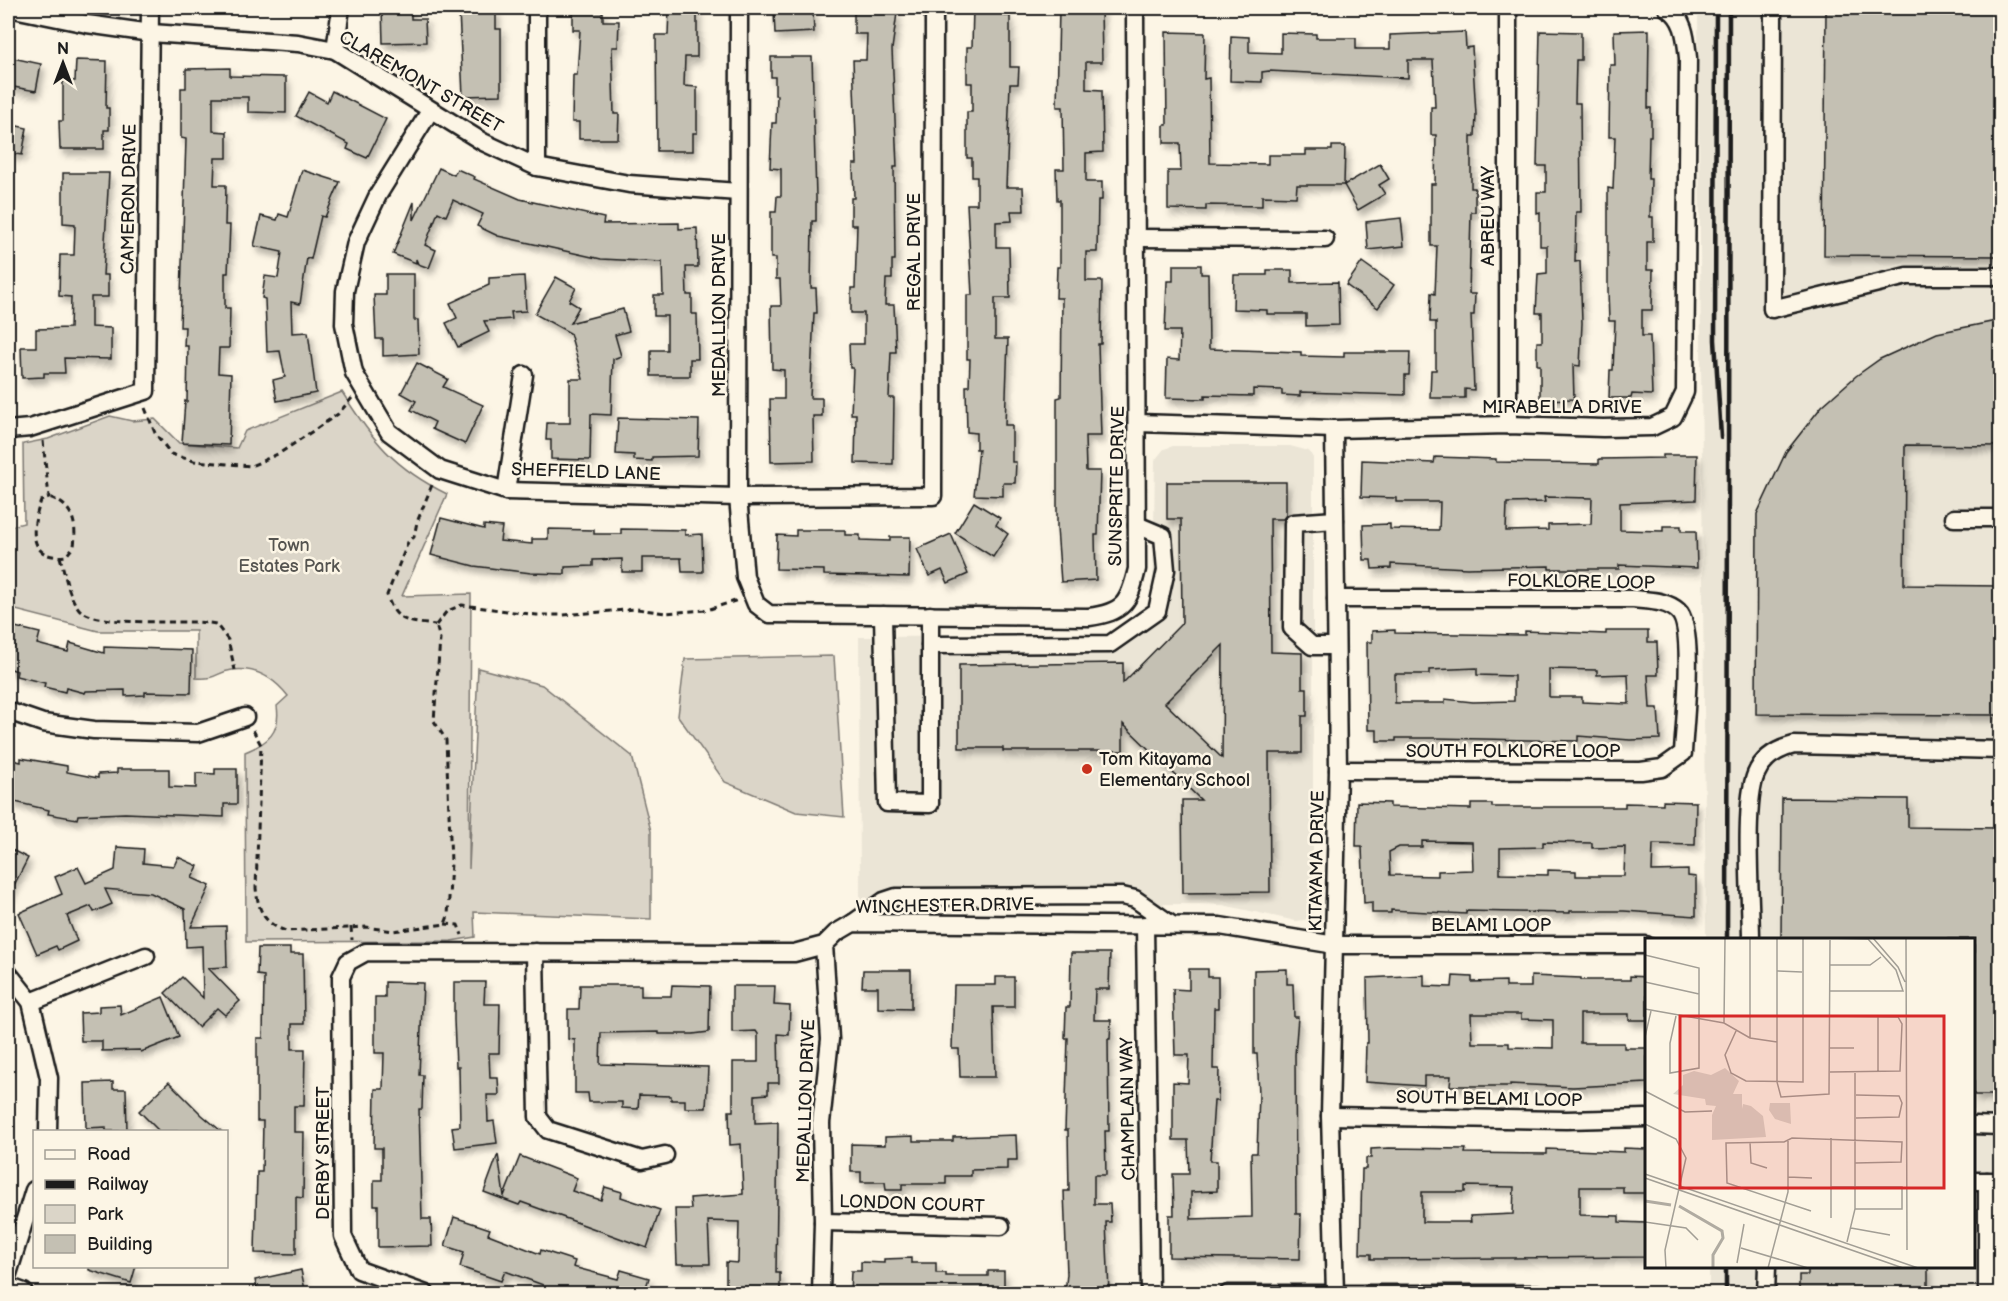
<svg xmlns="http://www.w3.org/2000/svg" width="2008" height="1301" viewBox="0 0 2008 1301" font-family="'Balsamiq Sans',sans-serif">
<defs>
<filter id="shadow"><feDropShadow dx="3.5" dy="6" stdDeviation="3" flood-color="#0004"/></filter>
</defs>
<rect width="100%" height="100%" fill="#fcf5e5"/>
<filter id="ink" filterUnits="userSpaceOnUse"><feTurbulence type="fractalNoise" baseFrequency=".0167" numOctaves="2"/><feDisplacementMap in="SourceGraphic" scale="12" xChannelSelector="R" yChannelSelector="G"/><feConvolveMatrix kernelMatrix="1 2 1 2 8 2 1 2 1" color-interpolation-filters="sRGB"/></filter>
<g filter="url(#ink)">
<g fill="#ebe5d6">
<path d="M1698 8H2000V1293H1709V1267L1974 1266V940L1706 939Z"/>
<path d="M1173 446H1290L1309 451 1313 458V912L1305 920 1296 921 1223 905 1198 904 860 905 859 637 1101 636 1120 632 1148 609 1153 597 1155 460 1164 449Z"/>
</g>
<g fill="#dbd5c8" stroke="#7c7872" stroke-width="1.5">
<path d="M342 392C373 441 394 468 447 494L402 596 471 594 469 869 478 668 542 685 632 756 651 831V919L474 912 475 937 451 941 246 942 245 752C268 743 281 732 277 706L288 696C274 678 256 667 232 670 216 672 217 680 196 678V631H98L8 608V527L24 523 23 444 48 439 110 416 132 421 155 419 179 443 237 448 245 431Z"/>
<path d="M834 656 844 817 796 812 725 782 678 716 685 659Z"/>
</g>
<g fill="#c4c0b3" stroke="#1c1c1c" stroke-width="1.5" fill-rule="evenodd" filter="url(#shadow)">
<path d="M382 8H411V19H425L426 42 383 43Z"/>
<path d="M669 8H697V57H685L684 86 697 87V133H693V151H657L656 35H668Z"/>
<path d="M973 8H1004V16H1010V67H1019L1018 84H1010L1006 187H1023L1024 211H1011L1012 221 996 222V247H1009L1010 298H995V339H1008L1005 425H1012V462H1016L1015 483H1003V496L974 495 979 449H976V433L967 432 966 386H969L970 359H967V295H972L967 204H977V177H972V158H967V112H972V83H967V47H972Z"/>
<path d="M1059 8H1101L1102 62H1086V89L1102 90 1103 152 1086 153V182H1102V200H1098L1097 252H1086V281H1102L1101 344H1098L1101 436H1085L1086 471H1100L1098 535H1095L1096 580 1061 582 1057 528V398L1061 397 1062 298H1056L1057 267H1060V200H1057L1056 169H1064L1063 107H1057Z"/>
<path d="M1826 8H2001V256L1824 255Z"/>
<path d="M459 11H496V29H501V95L463 96Z"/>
<path d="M573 11 603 12V21H619L618 47H612L614 114H619L618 139H579V122H572L573 75H577L580 30H573Z"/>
<path d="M813 11 814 32 775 34 774 12Z"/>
<path d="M854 12 897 13 892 49 897 167H894L895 260H892V279H886L885 305H894L896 352H891L889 398H894L893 464 855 463 856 414H851L853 368H850L849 344H864V313H851V288H855L857 225H851V198H854L853 164H857L853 60H866L867 34H854Z"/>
<path d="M1649 30 1648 108H1651V136H1649L1648 179H1651L1650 217H1653V242H1647V270H1653L1652 310H1642V336H1650L1652 395 1632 394 1631 398H1609L1610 370H1613L1615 321H1609L1608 291V188L1613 189 1615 137H1609L1610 65H1615L1614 31Z"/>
<path d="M1540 31 1581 32V60H1576L1575 103H1580L1581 212H1576L1575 262 1580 261 1582 323 1580 366 1573 365 1574 399 1540 400V365H1537V342H1542V313H1536L1538 274 1547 273V246H1540V212L1537 213V192H1546V166H1537Z"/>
<path d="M1166 32 1205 33 1204 79 1209 78 1210 163 1268 164V155H1306V150H1332V146H1345L1344 185 1380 164 1389 179 1379 185 1385 194 1358 210 1344 185H1297L1296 197 1262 196V206L1206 205V210L1168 209V171H1181L1180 143H1164V125H1167Z"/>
<path d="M1465 32 1466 48 1472 47 1476 115 1475 136H1471V188H1475V212H1471L1469 294H1475L1474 315H1471L1474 390 1465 389V398H1430L1431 370H1436V322H1430L1431 293 1435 294 1437 246H1431V184H1435L1436 135H1431V107H1435L1433 60H1408V78L1269 71 1262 72V82L1230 81 1231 36 1249 37V52L1281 53V33L1316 34V38H1356V49H1390V35Z"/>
<path d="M8 57 41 64 36 91 8 86Z"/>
<path d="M771 57H812L816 197V221H812L811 288H816L817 313H814L810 398H822V416H813L814 461 771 462 770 399H784V370L772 369 771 306H781L780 279H776V258H771V212H776L777 196H781V169L770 168 772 123H776L777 95H775V77H771Z"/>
<path d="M76 60 107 61 106 108H109V130H104V149H60L59 121H63V81H75Z"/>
<path d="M230 68V76L286 77V113L248 112V97H213V131L227 132V158H215L214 185H226L225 225H230L228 273H225V308H230L229 348H219L218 373 231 374 229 445 182 443 185 401 187 402 188 346H184L185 327H180L186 139 181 138V88H186V69Z"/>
<path d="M332 91 386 119 367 158 347 149 349 144 296 116 309 92 327 102Z"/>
<path d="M8 124 27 128 22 155 8 153Z"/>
<path d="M439 168 454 175 457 169 475 177 474 179 520 199 604 218 603 224 679 223V229L697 228 698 267H686L687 295H692V314H697L698 359H690V376H651V350H667V316H654V295H663L662 262 601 259 498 236 477 226 483 214 453 200 446 216 438 212 425 245 436 250 429 268 418 264 416 259V263L393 254 414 202V220Z"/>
<path d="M302 170 340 182 325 217 321 216 311 259 307 258 300 304 291 302 292 333 308 332 316 393 277 401 273 380 285 377 280 351 267 352 265 299 262 298 265 276 278 278 282 252 254 246 261 216 277 220 279 214 288 217Z"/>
<path d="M63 173H109L103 275H108V297H91V327L111 328V359L64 358 65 373H44V377L22 378 21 347H36V329L70 328 71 297 59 296 60 255H74L75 224 63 223Z"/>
<path d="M1401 218 1404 246 1368 250 1366 222Z"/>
<path d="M1362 262 1394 285 1378 308 1346 285Z"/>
<path d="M1173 265H1201V274H1208L1209 349 1301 352V356L1344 357V352H1410L1409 375H1405V395L1300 392V396L1282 395V390L1253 389V396L1205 395V399L1166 398 1167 359 1179 360 1180 331H1165L1167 281H1173Z"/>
<path d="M1267 270H1292V283L1338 282 1339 325 1306 326V314H1267V310L1233 309 1234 275H1267Z"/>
<path d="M386 274H414V320H418L419 354 383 356V339H376L374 295H386Z"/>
<path d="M524 276 526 311 511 312 512 319 484 321 489 332 458 347 446 323 457 318 450 303 489 285V278Z"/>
<path d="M556 277 576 288 569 301 579 307 570 323 623 309 629 331 615 335 621 356 613 359 611 415 591 414 590 460 551 459V440H546L547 423H570V379H583L570 333 535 314Z"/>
<path d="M2001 320V446L1905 445 1904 585 2001 586V715L1756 714 1757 514 1786 452 1822 406 1856 376 1880 359 1937 333Z"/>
<path d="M417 363 448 379 443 387 483 405 465 444 432 429 435 422 411 410 416 401 401 393Z"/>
<path d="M618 418 699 420 698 456 652 457V461L634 460V455L616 454Z"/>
<path d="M1663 455H1697L1696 500 1620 503V530L1663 531V526H1681V531H1696L1697 568 1619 565V569H1549V566L1467 568 1391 564V568L1372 569 1371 560H1364L1363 525 1390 524V529L1439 530 1440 502H1396V498L1361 497 1362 460 1434 463 1435 457 1468 458 1496 459V462L1599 464V459L1663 458ZM1544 497 1592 498 1591 524 1548 525V530L1506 531 1507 503 1545 502Z"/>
<path d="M1167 482H1286V515L1283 519H1270L1271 652 1302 653V688H1307V716H1302V753H1269L1270 892 1183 893 1182 800H1201L1123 724V751H1003V748H959V665L1123 663V683L1182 623 1181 519H1167ZM1223 645 1222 758 1165 703Z"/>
<path d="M974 502 1000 518 996 525 1008 534 993 557 955 533Z"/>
<path d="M441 518 484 529V525L502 527 500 541 532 544V539H548V529L594 530V534H621V529L685 530V535L702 534 703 572H682L681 558H642V572H622V559L593 560V566L565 567V574L531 573 474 566 431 555Z"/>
<path d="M796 530H845V535H860V540L890 541V537H910L909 577 824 575V570L776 569 777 535 796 536Z"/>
<path d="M951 534 968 574 948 583 942 570 929 576 917 549Z"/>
<path d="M11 626 40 633 37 644 68 652 70 643 104 653V647L192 650 191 693 145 692V695L125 696V690L86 691 85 693 66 688 65 692 44 687 45 683 16 676 17 671 8 668V640Z"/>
<path d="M1395 630V633L1525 635V631L1606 634V631H1648V642H1657L1658 675H1648L1650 708H1658L1660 739 1630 740 1578 736V741L1436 738H1396V741H1377V730H1368L1367 642H1372V631ZM1477 668V675L1514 676V701L1473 702 1445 699V703H1395V674H1429V670ZM1549 669 1597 670V675L1628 674 1629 704 1582 702V697H1549Z"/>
<path d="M21 758 67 766V772L98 778V774L117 773V769H169V787L196 788V773L215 774V769H237V804H224V817L125 813 78 815 77 819 48 814 49 810 11 801 14 789 8 788V759L21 762Z"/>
<path d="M1782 798 1908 799V827L2001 828V1095H1974V939H1781Z"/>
<path d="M1663 801 1696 802 1695 845 1653 844 1652 871 1688 870V876L1696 877V916L1624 911H1570V913L1466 911V914L1391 910V913H1372V902L1364 903 1362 846H1356L1357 802 1390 803V807L1471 809V804H1492V807H1625V803L1663 804ZM1422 841 1472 842 1473 870 1438 871V876L1390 875 1389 852 1399 847H1422ZM1543 842 1592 843V848L1625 847 1624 876H1576V871L1548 870V875L1500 874V848L1543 847Z"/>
<path d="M117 847 144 849 143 863 174 866 178 857 198 866 192 878 210 886 191 927 226 926 227 967 208 968 240 1001 225 1015 217 1008 198 1027 165 993 182 977 203 998 202 946 186 947 185 909 151 893 105 889 112 904 94 912 91 906 67 916 77 941 58 950 56 946 37 954 19 913 62 894 55 877 78 867 86 883 115 870Z"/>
<path d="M8 848 28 858 8 897Z"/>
<path d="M258 948H290V954H303L304 1024H292V1049H305L304 1106H294V1132H304L303 1198 296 1197V1254L255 1253 257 1172H262L263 1121H257V1038H263L264 976 257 975Z"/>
<path d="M1071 953H1110L1109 989H1095L1094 1020H1111L1110 1039H1108L1109 1131H1105L1106 1175H1094V1204H1110L1111 1222H1106L1109 1293H1065L1067 1274 1064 1191H1069L1068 1130H1065L1068 1038H1065L1066 1007H1070Z"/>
<path d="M1189 969H1208V977H1218V1008H1214L1213 1069H1219L1218 1101H1214L1210 1161H1217V1191L1191 1192V1219L1252 1217 1251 1153H1257L1259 1094 1257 1054H1254V970L1287 969V984H1293L1294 1017H1298L1295 1055 1296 1214H1301L1300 1259 1169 1257V1215H1174L1173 1174H1189L1188 1140H1173V1082L1188 1083 1189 1055H1175L1173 989 1189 990Z"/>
<path d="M863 970H911V1009L878 1008V987H862Z"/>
<path d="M1424 975V986L1452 987 1453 976 1472 977V982L1506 981V987H1531V976L1581 978V980H1630V976L1647 977V1020H1629V1014H1580V1043H1624V1048H1647V1083L1573 1087 1510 1084V1086H1450L1451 1076H1424V1086L1365 1082 1366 1043H1368L1367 978ZM1471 1014H1521V1019L1553 1020V1048L1509 1047V1043H1472Z"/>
<path d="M996 977H1014V1007H993L995 1077H960L959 1049H952L954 985H996Z"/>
<path d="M385 982 423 983 419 1075H423L422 1109H419L422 1219H431L432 1246 378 1247V1205H374V1180H382V1148H374L375 1089H383L384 1053H375V997H385Z"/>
<path d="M454 982H485L484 1004H500L499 1053H489L490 1078H498L499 1095H487L488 1122 494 1121 497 1143 455 1148 452 1127 460 1126 459 1067H456L454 1020Z"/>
<path d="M580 985H641V996H671L672 985 710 986 709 1032 693 1034H659V1032L601 1033 600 1064 708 1067 706 1108H685V1100H671V1096L639 1095 638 1109 622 1108V1102H589L588 1093H575V1040L568 1039V1009H579Z"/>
<path d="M732 986H775L774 1005 790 1006 789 1035 778 1034 779 1083H768V1094L755 1095V1123L778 1122 776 1273H780V1291L726 1290V1262L738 1263 739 1222 708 1221 710 1264H677L675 1209H691L690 1198 743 1194 741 1144 730 1145 729 1111H733V1062H758V1034L756 1031 732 1032Z"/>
<path d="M163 997 179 1037 141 1052 140 1050 102 1051V1041H81L80 1013 99 1012V1006L120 1005 121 1015Z"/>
<path d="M113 1082V1089H126L127 1131H106V1127L86 1128 85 1083Z"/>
<path d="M169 1082 202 1115 221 1131H159L139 1111Z"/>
<path d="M1016 1135 1017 1160H1007V1169L971 1170V1176H946V1184H902V1190H886L885 1182H861V1172H851V1144L885 1145V1137L913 1136V1141H953V1137Z"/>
<path d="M1389 1148 1466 1149 1465 1153 1547 1154V1149L1624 1152V1148L1647 1149V1193H1623V1187H1580V1215L1619 1216V1222L1647 1223V1257L1371 1259V1254H1360L1362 1169H1366V1158H1371V1149ZM1465 1186 1514 1187 1513 1214 1470 1216 1471 1222H1422V1192H1465Z"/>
<path d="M498 1154 504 1196 520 1156 577 1178 572 1191 601 1200 605 1187 622 1192 621 1197 660 1210 647 1248 521 1202 519 1205 484 1192Z"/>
<path d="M454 1217 490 1229 488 1234 540 1254 541 1250 575 1261 573 1267 618 1279 621 1270 649 1278 644 1293H540L543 1285 505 1271 501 1281 460 1267 464 1252 445 1246Z"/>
<path d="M911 1258V1263H936V1273H946V1276H988V1271H1004V1293H850L851 1271H861V1262L884 1263V1259Z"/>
<path d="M89 1266H136L131 1283 89 1270Z"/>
<path d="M1808 1266H1928V1293H1799V1275H1808Z"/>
<path d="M301 1270 305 1290 258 1293 255 1280Z"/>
</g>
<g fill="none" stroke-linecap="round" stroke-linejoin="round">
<g stroke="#1c1c1c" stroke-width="21">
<g id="minor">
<path d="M9 8 87 24 151 33 298 43 335 50 483 142 537 167 629 184 738 192"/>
<path d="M537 8V167"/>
<path d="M739 8 738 497 745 577 756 604 769 614 1089 617C1124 612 1129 603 1137 569L1135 8"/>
<path d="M1508 8V425"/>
<path d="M1773 8 1772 309 1907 276H2000"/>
<path d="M335 50 341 8"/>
<path d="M430 111 378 195 356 242 345 291 344 324 354 373 389 432 440 470 506 491 738 497 933 496 934 8"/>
<path d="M1136 238 1325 239"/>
<path d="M1137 423 1334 429 1508 425 1603 428 1652 427 1673 417 1685 392 1688 58C1686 41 1685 17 1667 8"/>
<path d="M1334 429 1338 770 1330 1116 1335 1294"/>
<path d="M8 430 30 428 146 391 150 8"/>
<path d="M506 491 524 375"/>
<path d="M1954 518H2000"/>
<path d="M1335 520 1293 523 1292 628 1312 646H1336"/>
<path d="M1336 599H1634C1648 601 1666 600 1678 611 1696 627 1684 727 1683 753L1662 768 1641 771 1338 770"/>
<path d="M883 615 887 803 930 804V615"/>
<path d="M930 645 1110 644 1157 611 1166 570 1163 536 1137 525"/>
<path d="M8 711 43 723 94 730 198 733 245 717"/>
<path d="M853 923 884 901 896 897 1122 896 1135 899 1172 925"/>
<path d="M1145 925 1150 1294"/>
<path d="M1751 940C1751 902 1743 804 1756 774 1763 757 1778 749 1794 745L2000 750"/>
<path d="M535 952 538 1117 548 1130 642 1160 665 1155"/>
<path d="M8 973 31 1002 49 1078 48 1132"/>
<path d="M31 1002 146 956"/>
<path d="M1330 1116 1566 1120 1646 1118"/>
<path d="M1974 1125 2000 1126"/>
<path d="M1974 1181H2000"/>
<path d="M1987 1181V1294"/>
<path d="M823 1222 1001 1226"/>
<path d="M8 1274 34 1190"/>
<path d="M426 1294 359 1270 343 1236 341 977 348 962 366 952 794 953 824 945 836 933 853 923 1220 926 1335 945H1646"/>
<path d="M821 1294 823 1222 821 1123 830 1039 824 945"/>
<path d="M1228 1294H1538"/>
<path d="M1766 1294 1767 1266"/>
</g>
</g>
<g stroke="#1c1c1c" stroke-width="26">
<path id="major" d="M8 1289 22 1294"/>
</g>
<g stroke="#1c1c1c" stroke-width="3" stroke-dasharray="6 4.5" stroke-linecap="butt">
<path d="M145 408 155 433 171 454 194 461 251 466 280 453 338 414 352 398"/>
<path d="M43 441 49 497 41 501C31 527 27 561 66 556L74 546C77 523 73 505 49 497"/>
<path d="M432 485 417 522 414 537 408 542 387 595C395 623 410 622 435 625"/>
<path d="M60 557C65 573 68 596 79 609 97 629 187 618 216 624L228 640 235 670"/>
<path d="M436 625 447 611 462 605 537 615H563L637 609 665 613 707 610 738 600"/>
<path d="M253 730 261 745 256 888C258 910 264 924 286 931L366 927 393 931 445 924 448 916 451 862 446 740 434 721 440 639 436 625"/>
<path d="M445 924 458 925 462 935"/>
<path d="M351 927 352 940"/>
</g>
<use href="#minor" stroke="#fcf5e5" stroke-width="16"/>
<use href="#major" stroke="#fcf5e5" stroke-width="21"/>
<g stroke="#1c1c1c" stroke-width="4.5">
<path d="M1716 8 1715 340 1721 437"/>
<path d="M1727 940 1729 8"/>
<path d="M1726 1294V1266"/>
</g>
</g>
</g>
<circle fill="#c8321e" stroke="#fcf5e5" stroke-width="2" cx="1087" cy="769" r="6"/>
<g text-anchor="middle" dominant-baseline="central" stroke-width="5" stroke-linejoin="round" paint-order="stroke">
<g font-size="18" fill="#1c1c1c" stroke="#fcf5e5">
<text transform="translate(421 82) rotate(30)">CLAREMONT STREET</text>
<text transform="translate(129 199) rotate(-89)">CAMERON DRIVE</text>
<text transform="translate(1488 216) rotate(-90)">ABREU WAY</text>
<text transform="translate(914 252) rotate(-90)">REGAL DRIVE</text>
<text transform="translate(719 315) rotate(-90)">MEDALLION DRIVE</text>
<text x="1562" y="407">MIRABELLA DRIVE</text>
<text transform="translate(586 472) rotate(2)">SHEFFIELD LANE</text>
<text transform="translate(1117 486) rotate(-89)">SUNSPRITE DRIVE</text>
<text transform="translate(1581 582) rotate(1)">FOLKLORE LOOP</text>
<text x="1513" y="751">SOUTH FOLKLORE LOOP</text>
<text transform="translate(1317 861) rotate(-89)">KITAYAMA DRIVE</text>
<text transform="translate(945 906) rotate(-1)">WINCHESTER DRIVE</text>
<text x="1491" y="925">BELAMI LOOP</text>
<text transform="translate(1489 1099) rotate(1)">SOUTH BELAMI LOOP</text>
<text transform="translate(806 1101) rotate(-88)">MEDALLION DRIVE</text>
<text transform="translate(1128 1109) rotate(-91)">CHAMPLAIN WAY</text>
<text transform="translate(323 1153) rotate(-90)">DERBY STREET</text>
<text transform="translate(912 1204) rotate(2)">LONDON COURT</text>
</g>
<g font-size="18" fill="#555450" stroke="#fcf5e5">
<text x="289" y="545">Town<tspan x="289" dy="21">Estates Park</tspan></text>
</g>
<g font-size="18" fill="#1c1c1c" stroke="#fcf5e5" text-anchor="start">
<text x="1099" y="759">Tom Kitayama<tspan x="1099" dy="21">Elementary School</tspan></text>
</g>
</g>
<g transform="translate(1645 938)">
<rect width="330" height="330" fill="#fcf5e5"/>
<path d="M80 130 94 143 88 156H97V171L98 166 106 168 118 178 121 199 67 202V177L71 168 61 167 60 161 28 156 38 147V137L49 133 66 137ZM125 165H145L146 186 130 181 124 172Z" fill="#dbd5c8"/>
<path fill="none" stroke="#b0aba1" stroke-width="3" d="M0 263 26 267M34 268 77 293 78 300 68 317V330"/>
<path fill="none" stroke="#a29e95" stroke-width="1.5" d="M105 0V100M132 0V144L136 159 184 156 185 2M182 0 223 1 251 32 258 53H184M228 0 253 29 260 44M261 0 262 312M0 17 54 30V130L25 135V105L31 78M185 27H225L236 19M132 33 157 34M0 44 54 56M0 71 79 85 105 100 132 104M184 78 253 79 257 86 255 133 185 134M233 79V134M79 85 80 0M91 93 80 117 86 135 101 143 158 144V0M0 99 6 73M184 110H209M0 153 40 174 67 173M211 157 254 158 257 165 254 179 211 180M0 186 31 201 41 220 20 312 21 330M186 200V280M105 204 106 225 122 230M0 236 273 330M143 239 167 240M0 240 258 330M186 249H257V271H210M166 273 82 245 81 205 139 204 147 200 257 204 256 224 210 225M0 284 41 290 53 302M206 290 245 297M202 304 210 271V135M96 310 163 330M92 325 99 286M123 330 143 254V203"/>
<path fill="#d62828" fill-opacity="0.15" stroke="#d62828" stroke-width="3" d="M35 78H299V250H35Z"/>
<rect width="330" height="330" fill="none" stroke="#1c1c1c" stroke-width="3"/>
</g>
<rect width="2008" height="1301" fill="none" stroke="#fcf5e5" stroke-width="30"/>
<rect x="15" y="15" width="1978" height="1271" fill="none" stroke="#1c1c1c" stroke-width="2" filter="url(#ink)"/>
<rect x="33" y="1130" width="195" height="138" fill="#fcf5e5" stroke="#a29e95" stroke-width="1.5"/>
<rect x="45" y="1150" width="30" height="9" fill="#fcf5e5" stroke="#a29e95" stroke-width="1.5"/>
<text x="87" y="1160" font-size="18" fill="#1c1c1c">Road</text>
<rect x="45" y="1180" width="30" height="9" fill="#1c1c1c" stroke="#a29e95" stroke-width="1.5"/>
<text x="87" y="1190" font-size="18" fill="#1c1c1c">Railway</text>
<rect x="45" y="1205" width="30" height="18" fill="#dbd5c8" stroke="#a29e95" stroke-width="1.5"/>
<text x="87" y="1220" font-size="18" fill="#1c1c1c">Park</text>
<rect x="45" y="1235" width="30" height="18" fill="#c4c0b3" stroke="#a29e95" stroke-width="1.5"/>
<text x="87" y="1250" font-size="18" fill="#1c1c1c">Building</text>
<g transform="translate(63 63)" stroke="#fcf5e5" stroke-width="4.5" paint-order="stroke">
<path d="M0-4.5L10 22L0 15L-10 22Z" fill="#1c1c1c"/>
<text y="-9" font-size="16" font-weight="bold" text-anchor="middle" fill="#1c1c1c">N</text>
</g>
</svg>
